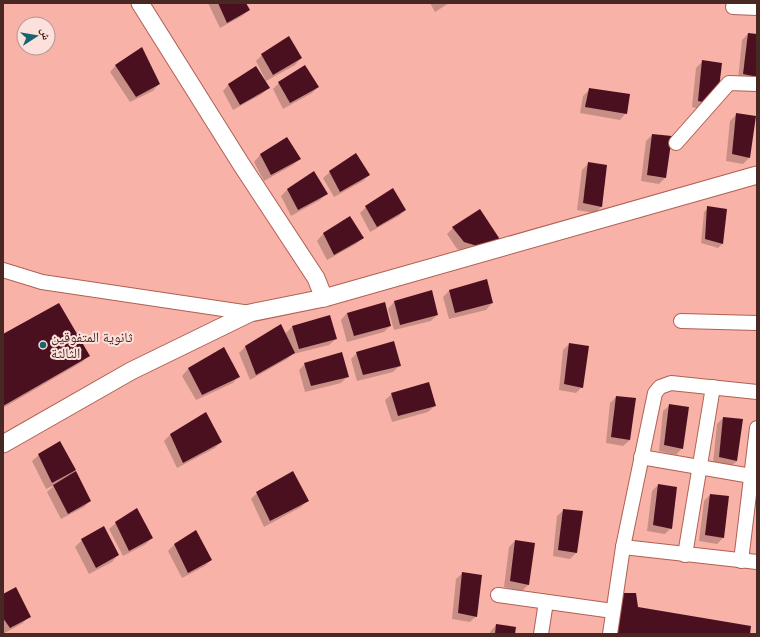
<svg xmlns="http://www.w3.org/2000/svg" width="760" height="637" viewBox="0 0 760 637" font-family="'Space Grotesk','Noto Naskh Arabic',sans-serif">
<rect width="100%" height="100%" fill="#f9b2a7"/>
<g fill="#0003">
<path d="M208 3H245L249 10 242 16 220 28Z"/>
<path d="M430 3H449L435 12Z"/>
<path d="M748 34 757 35V81L738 80 742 40Z"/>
<path d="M262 55 301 58 295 65 266 81 256 61Z"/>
<path d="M703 61 709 111 692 107 696 68Z"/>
<path d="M116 65 159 84 153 91 130 102 110 72Z"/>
<path d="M279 83 318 87 312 93 283 109 273 89Z"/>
<path d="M229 84 268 88 262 94 233 110 223 91Z"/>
<path d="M590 89 626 113 620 120 580 113 583 96Z"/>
<path d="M737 114 749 158 743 164 726 161 730 121Z"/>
<path d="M652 135 670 137 665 178 659 184 641 181 646 141Z"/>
<path d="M287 138 300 159 293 165 264 181 254 162 260 155Z"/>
<path d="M588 164 601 207 595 213 577 210 582 170Z"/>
<path d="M330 172 369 175 363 181 334 197 323 178Z"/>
<path d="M314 173 327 193 320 200 291 216 281 196 287 190Z"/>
<path d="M366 207 405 210 399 216 370 232 360 213Z"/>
<path d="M708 208 726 210 722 244 718 248 701 243 704 212Z"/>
<path d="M479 211 477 254 457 249 447 234 453 228Z"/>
<path d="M350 217 363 238 356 244 327 260 317 241 323 234Z"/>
<path d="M486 280 492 303 486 310 449 319 443 297 449 291Z"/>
<path d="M394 302 437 315 431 321 394 330 388 309Z"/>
<path d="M347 313 390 326 384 332 347 342 341 320Z"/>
<path d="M281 326 285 334 293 326 336 339 329 345 293 354 287 359 250 380 239 353 245 347Z"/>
<path d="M3 336 88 356 82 362 3 408Z"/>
<path d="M569 344 582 387 576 393 559 390 563 350Z"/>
<path d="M224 348 239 376 233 383 196 400 182 376 188 369Z"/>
<path d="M357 353 400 365 393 372 357 381 351 359Z"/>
<path d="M305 364 348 376 341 383 305 392 299 370Z"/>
<path d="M392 394 435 406 428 412 392 422 385 400Z"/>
<path d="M616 397 635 399 630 440 623 446 606 443 610 403Z"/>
<path d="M670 405 682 448 676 455 659 451 663 411Z"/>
<path d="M206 414 221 442 215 448 177 468 164 441 170 435Z"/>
<path d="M723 418 737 461 730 467 713 463 717 424Z"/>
<path d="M60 442 90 501 84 507 61 519 47 492 55 485 46 489 32 461 39 455Z"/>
<path d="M658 485 671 528 665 534 647 531 652 491Z"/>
<path d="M257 493 308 500 301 507 264 527 251 499Z"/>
<path d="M710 495 723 538 717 544 699 541 704 501Z"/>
<path d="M564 510 582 512 576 553 570 559 553 556 557 516Z"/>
<path d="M116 523 152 538 146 544 123 556 109 529Z"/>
<path d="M82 540 118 555 112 562 89 574 75 547Z"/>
<path d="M515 541 528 585 522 591 504 587 509 547Z"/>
<path d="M174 545 211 560 205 566 182 578 168 551Z"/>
<path d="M463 573 476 616 470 622 452 619 456 579Z"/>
<path d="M3 595 29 616 23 623 3 634Z"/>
<path d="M496 625 514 634H490V632Z"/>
</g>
<g fill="#4b1020">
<path d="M218 3H246L250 10 227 23Z"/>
<path d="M748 33 757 34V77L743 74Z"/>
<path d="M289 36 302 58 273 75 261 54Z"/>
<path d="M142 47 160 84 136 97 115 65Z"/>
<path d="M702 60 722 63 717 105 698 101Z"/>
<path d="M305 65 319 87 290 103 278 82Z"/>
<path d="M256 66 270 88 240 105 228 84Z"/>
<path d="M589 88 630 94 627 114 585 107Z"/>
<path d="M736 113 756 116 750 158 732 154Z"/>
<path d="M652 134 672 136 666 178 647 175Z"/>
<path d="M287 137 301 159 271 175 260 154Z"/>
<path d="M356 153 370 175 340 192 329 171Z"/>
<path d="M588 162 607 165 602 207 583 203Z"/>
<path d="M314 171 328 194 298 210 287 189Z"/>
<path d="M393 188 406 210 377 227 365 206Z"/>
<path d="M707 206 727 209 723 244 705 239Z"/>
<path d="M480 209 501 241 484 248 464 242 452 227Z"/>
<path d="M350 216 364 238 334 255 323 233Z"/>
<path d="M487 279 493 303 455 313 449 290Z"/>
<path d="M432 290 438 315 400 325 394 301Z"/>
<path d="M385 302 391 326 354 336 347 313Z"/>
<path d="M59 303 90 356 3 406V334Z"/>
<path d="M330 315 337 339 299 349 292 326Z"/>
<path d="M281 324 295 353 256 375 245 346Z"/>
<path d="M394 341 401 366 363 375 356 352Z"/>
<path d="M569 343 589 346 583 388 564 384Z"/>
<path d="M224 347 240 377 202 395 188 368Z"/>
<path d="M342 352 349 377 311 386 304 363Z"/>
<path d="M429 382 436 406 398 416 391 393Z"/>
<path d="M616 396 636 398 630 440 611 437Z"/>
<path d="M669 404 689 407 683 449 664 445Z"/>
<path d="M206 412 222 442 183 463 170 434Z"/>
<path d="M723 417 743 419 737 461 719 457Z"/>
<path d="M60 441 76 470 52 483 38 454Z"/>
<path d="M76 471 91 501 68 514 53 485Z"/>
<path d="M293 471 309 501 270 521 256 492Z"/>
<path d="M658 484 677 487 672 529 653 525Z"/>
<path d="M710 494 729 496 724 538 705 535Z"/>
<path d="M137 508 153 538 129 551 115 522Z"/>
<path d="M563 509 583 511 577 553 558 550Z"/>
<path d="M104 526 119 555 96 568 81 539Z"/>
<path d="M196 530 212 560 188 573 174 544Z"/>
<path d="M515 540 535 543 529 585 510 581Z"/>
<path d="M462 572 482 575 477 617 458 613Z"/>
<path d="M16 587 31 617 10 628 3 618V594Z"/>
<path d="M622 593H636L638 607 751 626 750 634H615Z"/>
<path d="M496 624 516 627 515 634H495Z"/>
</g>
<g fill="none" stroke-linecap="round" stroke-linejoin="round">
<g stroke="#b06054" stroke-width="16">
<g id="minor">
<path d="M733 7 757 8"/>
<path d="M676 143 729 83 757 84"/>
<path d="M3 270 42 282 250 313"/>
<path d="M681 321 757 323"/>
<path d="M641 457 757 477"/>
<path d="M623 547 757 562"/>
<path d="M685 555 713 387"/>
<path d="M741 561 757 428"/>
<path d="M498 595 613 611"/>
<path d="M541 634 546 602"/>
<path d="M610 634 623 547 655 393 660 387 671 383 757 392"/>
</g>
</g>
<g stroke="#b06054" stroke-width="19">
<g id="tertiary">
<path d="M140 3 241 164 316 278 324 298"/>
<path d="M3 444 131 371 250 313 324 298 757 175"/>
</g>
</g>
<use href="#minor" stroke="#fff" stroke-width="14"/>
<use href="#tertiary" stroke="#fff" stroke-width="17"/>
</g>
<circle fill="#17636e" stroke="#fce0db" stroke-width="1.5" cx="43" cy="345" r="4"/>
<g text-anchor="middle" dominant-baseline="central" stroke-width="4" stroke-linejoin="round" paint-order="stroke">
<g font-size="14" fill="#492722" stroke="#fce0db" text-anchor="start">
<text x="51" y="337">ثانوية المتفوقين<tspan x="51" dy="16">الثالثة</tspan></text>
</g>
</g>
<rect width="760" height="637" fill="none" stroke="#492722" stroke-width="8"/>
<g transform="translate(36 36) rotate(78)"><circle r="19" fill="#fce0db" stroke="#b49691"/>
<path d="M0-3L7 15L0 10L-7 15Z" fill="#17636e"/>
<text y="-6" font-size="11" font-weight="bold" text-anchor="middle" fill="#492722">ش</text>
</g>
</svg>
